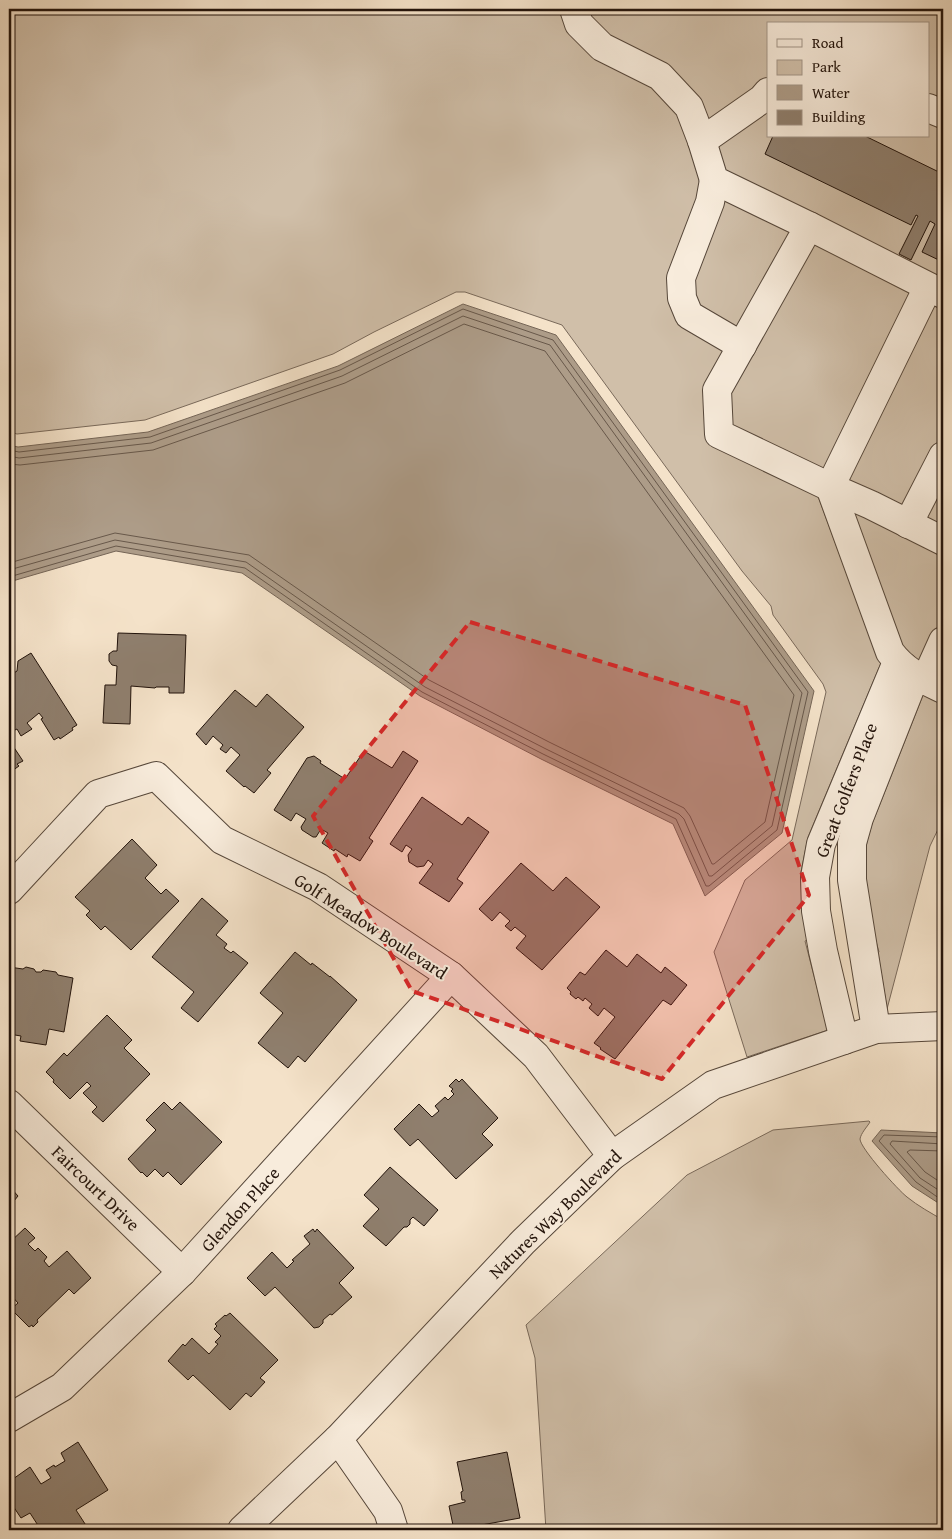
<svg xmlns="http://www.w3.org/2000/svg" width="952" height="1539" viewBox="0 0 952 1539" font-family="'Gentium Book Plus',serif">
<rect width="100%" height="100%" fill="#f4e2c9"/>
<filter id="stains"><feTurbulence type="fractalNoise" baseFrequency=".004" numOctaves="4"/><feColorMatrix values="0 0 0 0 .2 0 0 0 0 .09 0 0 0 0 .02 0 0 0 .5 -.17"/></filter>
<radialGradient id="worn" r=".72"><stop offset=".6" stop-color="#630" stop-opacity="0"/><stop offset="1" stop-color="#630" stop-opacity=".3"/></radialGradient>
<g fill="#d0bfa9" stroke="#79695a" fill-rule="evenodd">
<path d="M9 9H943V819L930 846 887 1009 878 953 879 952C870 923 863 878 866 847 867 839 870 832 872 824L927 685 914 658V656L905 651 811 477 877 656 881 663 808 837 801 872 802 910 807 940 805 941 828 1030 747 1057 714 952 745 880 792 840 826 692 823 684 773 615 771 606 742 571 562 325 465 292H456L374 332 333 354 145 420 17 434 9 432ZM768 24H928V136H768Z"/>
<path d="M869 1121 870 1122C867 1127 861 1133 860 1139 860 1148 898 1190 907 1197 918 1206 931 1213 943 1220V1530H546L535 1358 526 1325 687 1175 773 1130Z"/>
</g>
<g fill="#ad9c88" stroke="#756556">
<path d="M463 304 556 335 814 691 782 833 705 896 673 824 541 759 420 696 242 573 116 551 9 582V445L18 447 148 432 338 366Z"/>
<path d="M881 1130 943 1133V1206L912 1186 872 1141Z"/>
</g>
<g fill="none" stroke-linecap="round" stroke-linejoin="round">
<g stroke="#68584a" stroke-width="1">
<path d="M9 450 19 452 150 437 340 370 463 309 553 340 808 692 777 830 709 886H706L676 819 543 754 422 692 245 568 116 546 9 577"/>
<path d="M9 456 19 458 151 443 342 376 463 316 550 345 802 693 772 826 712 876H709L684 819 679 814 546 749 425 687 246 562 115 540 9 570"/>
<path d="M9 464 20 465 153 450 345 383 464 324 545 351 794 695 765 822 714 864H712L690 816 684 808 549 742 429 680 249 555 115 533 9 563"/>
<path d="M943 1137 884 1135 879 1141 916 1182 943 1201"/>
<path d="M943 1144 892 1141 890 1144 920 1178 943 1193"/>
<path d="M943 1151 910 1150 907 1152 925 1172 943 1184"/>
</g>
</g>
<g fill="#8f7f6e" stroke="#22130b">
<path d="M773 136H865L943 174V262L922 252 935 224 930 221 911 260 899 254 918 216 916 215 911 225 765 154Z"/>
<path d="M118 633 186 635 184 693H169V687H156L155 688 131 686 130 724 103 723 105 685H116L117 666 112 665 109 661V654L113 651H117Z"/>
<path d="M31 653 77 725 72 728 73 730 60 739 59 737 54 740 41 719 43 718 39 713 27 723 32 729 21 736 17 729 9 733V676L17 671 18 661Z"/>
<path d="M235 690 256 707 267 694 304 727 267 770 271 773 254 793 245 786 244 787 226 771 240 755 231 747 226 753 220 749 223 745 213 736 206 745 196 734Z"/>
<path d="M9 740 23 761 17 764 19 766 9 773Z"/>
<path d="M364 751 392 768 403 751 418 761 369 838 373 841 360 861 348 854 347 857 335 849 334 851 322 843 328 833 321 829 316 837H313L302 830 301 827 306 819 296 813 291 821 274 810 307 758 314 756 321 761 320 763 345 779Z"/>
<path d="M422 797 462 825 468 817 489 832 457 879 463 883 449 902 419 883 433 864 428 860 424 866 417 867 409 862 408 855 412 849 406 845 402 852 390 844Z"/>
<path d="M132 839 157 865 145 878 161 894 166 889 179 901 131 950 105 926 101 930 86 915 90 911 75 897Z"/>
<path d="M521 863 553 891 566 877 600 907 542 970 516 948 526 936 515 927 511 931 505 926 510 921 500 912 492 921 479 909Z"/>
<path d="M202 898 228 921 216 935 227 944 224 948 231 953 233 951 248 963 198 1022 181 1008 194 992 152 957Z"/>
<path d="M606 950 627 967 637 954 661 973 665 967 687 985 671 1005 663 1000 615 1059 600 1049 601 1048 594 1043 615 1017 604 1008 598 1016 589 1008 592 1004 585 998 583 1001 578 997 576 999 570 994 571 992 567 988 580 972 585 975Z"/>
<path d="M295 952 311 965 312 963 330 977V976L357 1000 305 1062 298 1056 288 1068 258 1043 283 1013 260 993Z"/>
<path d="M9 967 23 969 26 967 34 969 36 972H41L43 970 56 972 58 975 73 978 64 1032 49 1029 46 1045 20 1041 21 1036 9 1034Z"/>
<path d="M107 1015 132 1040 124 1048 150 1074 103 1122 92 1112 97 1107 83 1093 91 1086 87 1082 70 1099 53 1082 54 1080 46 1072 64 1053 67 1056Z"/>
<path d="M456 1079 459 1082 462 1079 498 1118 482 1134 493 1145 456 1179 418 1139 410 1146 394 1129 419 1104 432 1117 439 1111 435 1106 445 1097 448 1100 454 1094 451 1091 453 1089 449 1086Z"/>
<path d="M164 1102 172 1110 180 1102 222 1142 181 1185 168 1172 163 1177 155 1169 147 1177 142 1172 141 1173 128 1159 156 1130 146 1120Z"/>
<path d="M390 1167 438 1210 424 1226 413 1217 410 1220V1224L407 1227H404L386 1246 363 1226 379 1209 364 1195Z"/>
<path d="M9 1186 18 1196 9 1207Z"/>
<path d="M25 1228 35 1238 28 1244 35 1251 38 1248 47 1257 44 1261 49 1267 67 1251 91 1278 74 1294 69 1289 37 1320 38 1322 33 1327 32 1325 29 1327 11 1309 18 1303 9 1293V1243Z"/>
<path d="M313 1229 315 1232 317 1229 354 1268 339 1283 352 1297 332 1315 330 1314 323 1320V1323L319 1327 314 1328 275 1287 265 1296 247 1278 272 1252 287 1268 294 1261 292 1260 310 1244 304 1236Z"/>
<path d="M230 1313 278 1360 260 1378 265 1382 251 1397 246 1393 230 1410 193 1375 188 1380 168 1361 183 1344 185 1346 192 1338 209 1354 218 1344 215 1342 221 1336 214 1329 217 1326 215 1324 225 1315 226 1316Z"/>
<path d="M78 1442 108 1490 76 1510 89 1530H41L30 1513 21 1518 9 1500V1479L12 1478 13 1479 30 1467 41 1484 51 1478 46 1470 54 1465 55 1467 65 1461 61 1453Z"/>
<path d="M507 1452 520 1518 454 1530 449 1506 465 1502V1500H462L461 1492 463 1491 457 1462Z"/>
</g>
<g fill="none" stroke-linecap="round" stroke-linejoin="round">
<g stroke="#56473a" stroke-width="30">
<g id="minor">
<path d="M574 9 579 24 602 47 660 76 689 107 702 141 714 180 809 226 717 390 719 434 830 487 871 505 943 541"/>
<path d="M928 108 943 114"/>
<path d="M702 141 762 99 768 92"/>
<path d="M714 180 710 202 681 278 682 298 689 315 742 346"/>
<path d="M809 226 943 294"/>
<path d="M830 487 890 652C905 672 922 679 943 689"/>
<path d="M830 487 928 287"/>
<path d="M908 524 943 456"/>
<path d="M925 681 943 641"/>
<path d="M9 890 98 794 156 776 222 840 318 887 451 976 536 1056 612 1156"/>
<path d="M876 1029 852 880V843L859 818 915 676"/>
<path d="M844 1040 823 951 816 911 815 877 821 844 897 662"/>
<path d="M9 1104 182 1272"/>
<path d="M9 1418 62 1387 182 1272 451 976"/>
<path d="M338 1439 388 1511 394 1530"/>
<path d="M242 1530 338 1439 523 1242 612 1156 713 1085 876 1029 943 1026"/>
</g>
</g>
<use href="#minor" stroke="#f8ecdc" stroke-width="28"/>
</g>
<path fill="#d62828" fill-opacity="0.2" stroke="#d62828" stroke-width="4" stroke-dasharray="10 6" stroke-linejoin="round" d="M470 622 745 705 809 895 662 1079 412 991 313 816Z"/>
<g text-anchor="middle" dominant-baseline="central" stroke-width="4" stroke-linejoin="round" paint-order="stroke">
<g font-size="18" fill="#22130b" stroke="#f8ecdc">
<text transform="translate(846 790) rotate(-69)">Great Golfers Place</text>
<text transform="translate(371 926) rotate(33)">Golf Meadow Boulevard</text>
<text transform="translate(96 1188) rotate(44)">Faircourt Drive</text>
<text transform="translate(240 1209) rotate(-48)">Glendon Place</text>
<text transform="translate(555 1214) rotate(-44)">Natures Way Boulevard</text>
</g>
</g>
<rect width="952" height="1539" fill="none" stroke="#f4e2c9" stroke-width="30"/>
<rect x="10" y="10" width="932" height="1519" fill="none" stroke="#22130b" stroke-width="2.5"/>
<rect x="15" y="15" width="922" height="1509" fill="none" stroke="#22130b"/>
<rect x="767" y="22" width="162" height="115" fill="#f8ecdc" stroke="#a29588"/>
<rect x="777" y="39" width="25" height="8" fill="#f8ecdc" stroke="#a29588"/>
<text x="812" y="48" font-size="15" fill="#22130b">Road</text>
<rect x="777" y="60" width="25" height="15" fill="#d0bfa9" stroke="#a29588"/>
<text x="812" y="72" font-size="15" fill="#22130b">Park</text>
<rect x="777" y="85" width="25" height="15" fill="#ad9c88" stroke="#a29588"/>
<text x="812" y="98" font-size="15" fill="#22130b">Water</text>
<rect x="777" y="110" width="25" height="15" fill="#8f7f6e" stroke="#a29588"/>
<text x="812" y="122" font-size="15" fill="#22130b">Building</text>
<rect width="100%" height="100%" filter="url(#stains)"/>
<rect width="100%" height="100%" fill="url(#worn)"/>
</svg>
